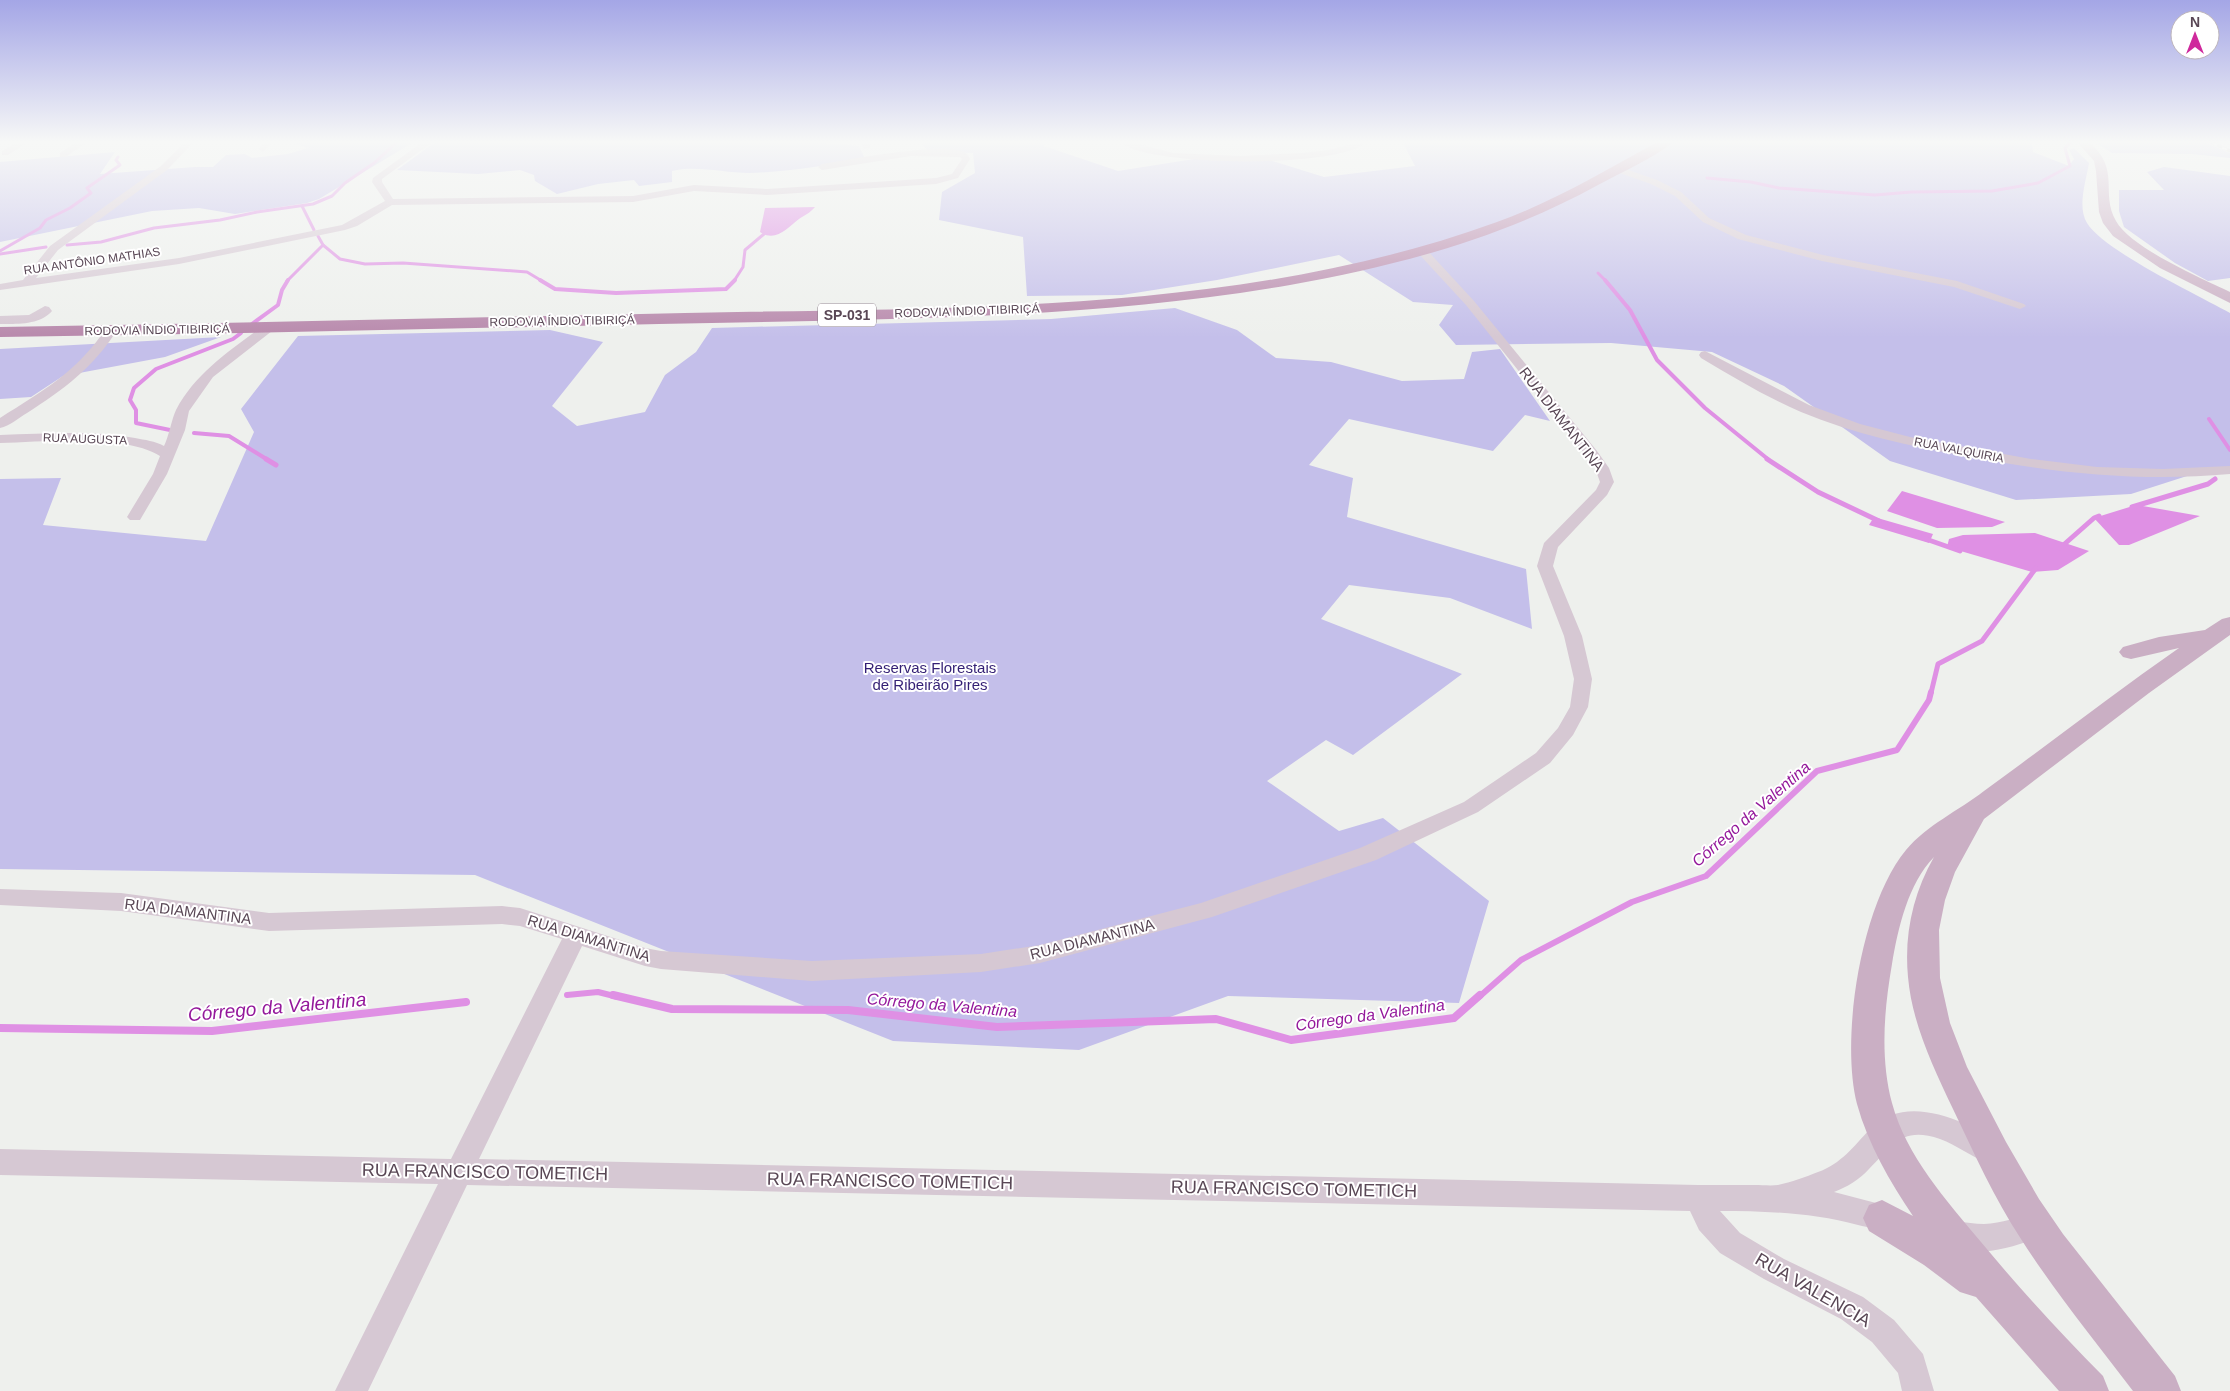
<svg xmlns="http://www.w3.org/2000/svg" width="2230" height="1391" viewBox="0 0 2230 1391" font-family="Helvetica,sans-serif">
<rect width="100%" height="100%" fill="#eef0ed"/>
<g fill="#c4bfea">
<path d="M293 143H412L319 199 307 203 235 214 199 208 152 211 0 242V162L115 152 100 174 195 167H213L226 155 245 154 252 158 288 154 308 148Z"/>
<path d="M434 143H825L859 146 865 159C827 165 788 172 749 173 725 173 695 165 672 171V182L639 186 634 180 598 184 557 194 535 181 534 175 520 170 478 174 397 170Z"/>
<path d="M921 143H1043L1044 146 1118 171 1194 159 1269 160 1324 177 1415 166 1403 143H2032L2033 152 2069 166 2074 159 2069 150 2074 148 2089 163C2086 181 2077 207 2087 223 2104 251 2198 295 2230 313V471L2215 467 2131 494 2016 500 1890 461 1784 386 1712 352 1611 343 1456 345 1439 325 1453 305 1413 302 1339 255 1217 280 1122 295 1027 296 1023 237 939 220 942 192 975 173 973 153 928 151Z"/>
<path d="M2096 143H2206L2230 153V158L2192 154 2112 153Z"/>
<path d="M2164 167 2230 176V278L2208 281 2175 263 2124 227 2119 211V190H2164L2147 172Z"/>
<path d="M1175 308 1237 330 1276 358 1331 362 1402 381 1464 379 1472 352 1500 349 1550 421 1525 415 1493 451 1349 419 1309 465 1353 478 1347 517 1526 569 1532 629 1450 598 1349 585 1321 619 1462 674 1353 755 1326 740 1267 781 1339 831 1383 818 1489 901 1459 1003 1228 996 1079 1050 893 1041 475 875 0 869V479L61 478 43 525 206 541 254 432 241 409 298 336 550 330 603 342 552 406 577 426 645 412 665 375 696 352 712 328 1051 319Z"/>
<path d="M221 337 165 357 63 376 31 397 0 399V349Z"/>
</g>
<g fill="#df90e4">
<path d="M815 207C810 213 805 215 799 219 788 227 776 243 760 232L765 208Z"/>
<path d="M1902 491 2005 522 1992 527 1937 528 1887 511Z"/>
<path d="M2136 505H2137L2200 516 2129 545H2119L2094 518Z"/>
<path d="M1874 517 1933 534 1929 543 1869 525Z"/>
<path d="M2035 533 2089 551 2058 570 2032 572 1947 547 1949 539 1963 535Z"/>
</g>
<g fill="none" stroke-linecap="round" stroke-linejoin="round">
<g stroke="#df90e4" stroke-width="3">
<path d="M1707 178 1751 182 1779 188 1875 195 1911 192 1992 191 2038 183 2070 166 2065 148 2070 143"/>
<path d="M302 206 314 230"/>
<path d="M67 245 101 242 154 228 220 220 257 212 313 204 332 196 345 183 374 163 396 143"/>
<path d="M323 245 340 259 365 264 403 263 527 272 542 281"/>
<path d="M0 251 40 228 46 220 70 208 91 193 87 188 120 165 116 160 118 157"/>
<path d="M0 254 46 247"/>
<path d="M1598 273 1606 281"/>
<path d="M287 281 323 245 318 236"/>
<path d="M734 281 743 267 745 250 764 234"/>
</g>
<g stroke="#df90e4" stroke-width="4">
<path d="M540 280 555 289 616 293 726 289 735 280"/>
<path d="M1605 280 1630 310 1657 360 1705 408 1769 460"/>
<path d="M252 324 278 305 282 290 288 280"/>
<path d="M2209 419 2230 450"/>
<path d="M170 430 136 423V410L130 400 134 388 156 369 233 339 241 333"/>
<path d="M194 433 229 436 268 460"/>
</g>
<g stroke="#df90e4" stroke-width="5">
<path d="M266 459 276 465"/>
<path d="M1767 459 1818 492 1879 521"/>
<path d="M2132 507 2208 484 2215 479"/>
<path d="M1923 538 1960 551"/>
<path d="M2060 548 2094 518 2099 516"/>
<path d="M1931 693 1938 664 1982 641 2036 568"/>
</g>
<g stroke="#df90e4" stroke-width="6">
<path d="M567 995 598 992 618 997"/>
<path d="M1479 997 1521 960 1632 902 1706 876 1817 771 1897 750 1929 700 1931 692"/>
</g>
<g stroke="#df90e4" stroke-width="8">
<path d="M613 995 672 1009 848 1010 997 1027 1216 1019 1291 1040 1454 1018 1480 995"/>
<path d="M0 1028 212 1031 466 1002"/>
</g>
<g fill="#d6c8d3" fill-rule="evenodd">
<path d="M16 143H27L8 155H2V151Z"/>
<path d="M75 143H85L66 157H60V153Z"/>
<path d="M184 143H193L167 170 58 250 36 278 179 258 342 225 385 201 372 182 373 178 421 143H431L382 179V182L393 199 633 196 694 185 767 189 936 178 952 174 962 159 960 157 911 156 822 170 818 167 822 164C849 160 944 141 966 153 967 154 970 158 970 159L958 178 936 184 767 195 694 191 633 202 392 205 357 226 345 230 179 264 0 290V284L23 280 50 246 161 166Z"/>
<path d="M263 143H272L263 152 259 149Z"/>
<path d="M861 143H869L871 147 864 149Z"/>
<path d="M1121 143H1135L1173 153 1241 156 1302 153 1329 150 1355 143H1366C1336 168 1153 167 1121 143Z"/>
<path d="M1617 166 1657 180 1681 192 1709 218 1746 235 1823 255 1957 281 2024 304 2026 306 2020 309 1954 287 1822 261 1738 239 1703 222 1675 196 1651 184 1614 171V167Z"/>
<path d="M1422 248 1426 249 1474 301 1597 451 1609 468 1614 482 1607 495 1558 547 1553 566 1582 636 1592 679 1588 707 1573 735 1550 763 1478 812 1376 860 1212 917 1040 963 981 972 812 981 661 969 645 966 582 946 479 1159 1698 1185C1717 1185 1736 1185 1755 1185 1762 1185 1771 1186 1778 1185 1791 1182 1806 1177 1818 1172 1841 1164 1854 1146 1870 1129 1896 1103 1932 1110 1963 1123 1977 1130 1995 1136 2002 1151L1998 1160 1988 1163C1971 1157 1957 1145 1940 1139 1902 1126 1893 1145 1869 1169 1859 1180 1847 1187 1834 1192L1899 1209 1903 1219 1899 1229C1885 1234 1873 1228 1858 1225 1813 1213 1767 1211 1720 1211L1740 1233 1784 1259 1863 1297 1894 1320 1923 1354 1934 1391H1902L1898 1373 1872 1342 1841 1319 1764 1279 1720 1253 1699 1230 1690 1211 467 1185 368 1391H335L438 1184 0 1175V1149L451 1159 562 939 520 926 502 924 269 931 121 911 0 905V889L121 893 269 913 502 906 520 908 645 948 661 951 812 961 981 954 1040 945 1201 903 1360 848 1464 802 1536 753 1558 728 1570 707 1574 679 1564 636 1537 566 1544 543 1596 490 1600 482 1595 468 1587 457 1466 305 1418 253 1417 251Z"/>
<path d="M45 306 49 307 52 311C40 325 17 324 0 324V316L29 315Z"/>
<path d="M268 324 272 325 274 328 272 331 213 377 189 411 185 430 167 474 140 520H130L127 517 153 474 160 456C123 433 44 442 0 443V435C45 434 90 430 135 438 145 440 155 441 164 446 169 436 172 418 176 410 196 372 231 350 264 325Z"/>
<path d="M111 326 117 330C94 367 63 390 27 413 18 418 10 426 0 428V418C44 390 77 372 107 327Z"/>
<path d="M1705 351 1809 405 1860 424 1910 437 2031 459 2097 467 2163 469 2230 466V474C2140 482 2054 473 1966 456 1909 446 1854 434 1801 412 1766 397 1733 377 1701 358L1699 355 1701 352Z"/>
<path d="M2034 1211 2044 1215 2048 1225 2044 1235C2011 1249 1976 1259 1942 1245L1938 1235 1942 1225C1956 1219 1969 1224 1984 1224 2002 1223 2018 1218 2034 1211Z"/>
</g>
<g fill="#caafc4" fill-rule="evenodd">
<path d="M2078 143H2090C2121 170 2100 193 2116 221 2131 248 2201 278 2230 292V303L2160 268 2113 236 2103 223 2099 212 2096 171 2094 161Z"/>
<path d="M2230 617V635L2149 693 1984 819 1955 872 1945 900 1939 930 1940 978 1950 1023 1967 1067 2006 1142 2039 1199 2063 1234 2175 1376 2181 1391H2133C2095 1341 2055 1292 2021 1239 1994 1198 1974 1153 1953 1109 1933 1067 1912 1023 1908 977 1904 934 1913 894 1934 857 1908 884 1898 928 1892 964 1884 1010 1880 1058 1892 1103 1906 1156 1947 1201 1981 1242 2020 1289 2060 1333 2103 1376L2109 1391H2059L1976 1297 1960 1292 1924 1265 1869 1231 1863 1218 1869 1205 1882 1200 1913 1216C1890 1182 1868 1144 1857 1104 1840 1038 1861 904 1906 850 1927 825 1958 811 1984 791 2049 744 2113 694 2179 648L2131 659 2123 657 2119 652 2123 647 2159 637 2205 630 2222 619Z"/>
</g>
<path fill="#b889ac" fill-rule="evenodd" d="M1656 143H1672C1650 160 1622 172 1598 185 1502 238 1397 266 1290 285 1081 321 870 319 659 324 439 329 220 334 0 337V327C228 323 457 318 685 313 953 307 1242 315 1497 222 1553 202 1604 171 1656 143Z"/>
<g stroke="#b7b0b5" stroke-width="3">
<path id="rail" d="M2212 143 2230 151"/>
</g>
<use href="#rail" stroke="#fff" stroke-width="2" stroke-dasharray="5.5" stroke-linecap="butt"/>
</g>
<linearGradient id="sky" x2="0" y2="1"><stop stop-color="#a4a6e6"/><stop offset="0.42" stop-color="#f7f8f7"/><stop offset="1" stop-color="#f7f8f7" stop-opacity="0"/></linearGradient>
<rect width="2230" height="338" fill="url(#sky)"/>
<g text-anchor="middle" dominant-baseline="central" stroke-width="4" stroke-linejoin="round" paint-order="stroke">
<g font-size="12" fill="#594755" stroke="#fff">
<text transform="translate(92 261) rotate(-8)">RUA ANTÔNIO MATHIAS</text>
<text transform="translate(967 311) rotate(-2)">RODOVIA ÍNDIO TIBIRIÇÁ</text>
<text transform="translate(562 321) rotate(-1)">RODOVIA ÍNDIO TIBIRIÇÁ</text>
<text transform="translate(157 330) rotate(-1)">RODOVIA ÍNDIO TIBIRIÇÁ</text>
<text transform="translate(85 439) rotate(2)">RUA AUGUSTA</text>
<text transform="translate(1959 450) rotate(11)">RUA VALQUIRIA</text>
</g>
<rect fill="#fff" stroke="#8b7e88" stroke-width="1" x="818" y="303.5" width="58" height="23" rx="4"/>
<g font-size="14" font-weight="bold" fill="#594755">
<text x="847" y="315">SP-031</text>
</g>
<g font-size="15" fill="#594755" stroke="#fff">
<text transform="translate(1562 419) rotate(52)">RUA DIAMANTINA</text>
<text transform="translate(188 911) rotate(7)">RUA DIAMANTINA</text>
<text transform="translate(589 938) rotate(17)">RUA DIAMANTINA</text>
<text transform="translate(1092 939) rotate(-14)">RUA DIAMANTINA</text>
</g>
<g font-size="15" fill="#331f74" stroke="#fff">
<text x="930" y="667">Reservas Florestais<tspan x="930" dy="17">de Ribeirão Pires</tspan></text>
</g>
<g font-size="16" font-style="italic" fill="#94189b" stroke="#fff">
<text transform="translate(1751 814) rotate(-41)">Córrego da Valentina</text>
<text transform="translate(942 1005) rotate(5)">Córrego da Valentina</text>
<text transform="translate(1370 1015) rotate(-8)">Córrego da Valentina</text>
</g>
<g font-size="18" fill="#594755" stroke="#fff">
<text transform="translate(485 1172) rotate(1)">RUA FRANCISCO TOMETICH</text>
<text transform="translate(890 1181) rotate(1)">RUA FRANCISCO TOMETICH</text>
<text transform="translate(1294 1189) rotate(1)">RUA FRANCISCO TOMETICH</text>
<text transform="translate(1813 1290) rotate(30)">RUA VALENCIA</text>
</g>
<g font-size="19" font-style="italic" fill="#94189b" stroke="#fff">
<text transform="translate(277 1007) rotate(-5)">Córrego da Valentina</text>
</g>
</g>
<g transform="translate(2195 35)"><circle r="24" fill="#ffffff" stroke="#bdb5bb"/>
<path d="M0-4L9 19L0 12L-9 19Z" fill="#cf299c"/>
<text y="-8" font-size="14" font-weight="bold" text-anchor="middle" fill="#594755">N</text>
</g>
</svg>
